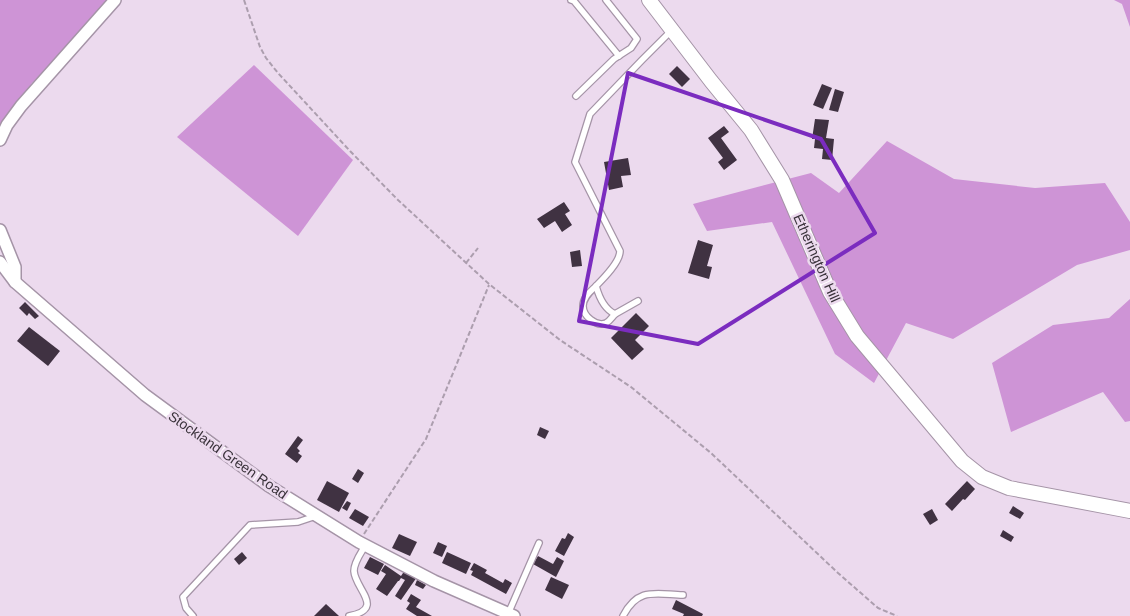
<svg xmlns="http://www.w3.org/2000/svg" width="1130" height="616" viewBox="0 0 1130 616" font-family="Helvetica,sans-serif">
<rect width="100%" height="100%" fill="#ecdaee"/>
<g fill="#ce94d6">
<path d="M0 0H112L88 34 32 83 0 129Z"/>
<path d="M1114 0H1130V27L1122 4Z"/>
<path d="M254 65 353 160 298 236 177 137Z"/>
<path d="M887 141 954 179 1035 188 1105 183 1130 222V250L1077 265 953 339 906 323 874 383 835 354 772 222 707 231 693 204 811 173 839 193Z"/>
<path d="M1130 299V421L1125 422 1103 392 1011 432 992 363 1053 325 1109 318Z"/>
</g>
<g fill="#403242">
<path d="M677 66 690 79 682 87 669 74Z"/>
<path d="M822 84 832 88 823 109 813 105Z"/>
<path d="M835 89 844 92 838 112 829 110Z"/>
<path d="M815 119 829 120 826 138 834 139 832 160 822 159 823 149 814 148 815 139H812Z"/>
<path d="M724 126 729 132 721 138 737 160 724 170 718 162 723 158 708 138Z"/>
<path d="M628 158 631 175 621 176 623 187 609 190 604 162Z"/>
<path d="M564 202 570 211 565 214 572 225 562 232 555 221 544 228 537 219Z"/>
<path d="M698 240 713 245 707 266 712 267 709 279 688 273Z"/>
<path d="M580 250 582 266 572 267 570 252Z"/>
<path d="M25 302 39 316 35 319 29 313 27 316 19 308Z"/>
<path d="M636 313 649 326 635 340 644 349 632 360 611 338Z"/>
<path d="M29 327 60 351 48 366 17 341Z"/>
<path d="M540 427 549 431 545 439 537 435Z"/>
<path d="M298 436 303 440 297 448 300 451 298 453 302 456 297 463 285 454Z"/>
<path d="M358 469 364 473 358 483 352 479Z"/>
<path d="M327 481 349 493 339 512 317 500Z"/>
<path d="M967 481 975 489 965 500 963 499 952 511 945 504Z"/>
<path d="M347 501 351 503 347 511 342 508Z"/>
<path d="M1013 506 1024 513 1020 519 1009 513Z"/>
<path d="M355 509 369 517 363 526 349 518Z"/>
<path d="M932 509 938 520 930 525 923 514Z"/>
<path d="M1003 530 1014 537 1011 542 1000 536Z"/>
<path d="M568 533 574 537 564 556 555 551 562 538 565 539Z"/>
<path d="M399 534 417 542 410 556 392 548Z"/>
<path d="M438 542 447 546 442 557 433 553Z"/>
<path d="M242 552 247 558 239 565 234 559Z"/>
<path d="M447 552 471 563 466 574 442 563Z"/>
<path d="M538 556 553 564 557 557 564 561 556 577 533 564Z"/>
<path d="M370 557 384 564 378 575 364 568Z"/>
<path d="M474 563 487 570 485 573 503 583 505 579 512 583 506 594 471 575 473 571 470 570Z"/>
<path d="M385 565 401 576 405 570 417 577 401 600 395 596 405 580 401 578 399 581H398L387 596 376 589 386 574 381 571Z"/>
<path d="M551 577 569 585 562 599 545 590Z"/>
<path d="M417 580 426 585 423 589 415 585Z"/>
<path d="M411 594 421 600 416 607 432 616H417L406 609 410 603 407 601Z"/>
<path d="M676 600 703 614 702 616H683L684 614 672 609Z"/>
<path d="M326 604 339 616H314Z"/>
</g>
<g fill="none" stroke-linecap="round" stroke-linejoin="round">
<g stroke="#a594a7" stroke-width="8">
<g id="service">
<path d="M571 0 574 1 619 56"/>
<path d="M576 96 614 59 631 48 637 39 606 0"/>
<path d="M596 286C591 291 583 297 583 306 583 316 596 327 606 323 610 321 612 317 615 314"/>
<path d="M638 301 615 314C604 309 599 297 596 286 604 278 620 262 620 251L575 162 590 114 642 60 672 30"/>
<path d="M508 614 539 543"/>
<path d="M193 616 186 608 183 597 250 525 298 522 316 516"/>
<path d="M349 616C386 609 355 589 354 571 354 562 361 553 365 546"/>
<path d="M623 616C638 587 655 594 683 595"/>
</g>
</g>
<g stroke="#a594a7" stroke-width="14">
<g id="minor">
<path d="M0 140 7 125 21 106 115 0"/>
<path d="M0 230 15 267V282"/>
<path d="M0 262 15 282 145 395 269 486 359 542 434 581 514 616"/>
</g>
</g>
<g stroke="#a594a7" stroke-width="16">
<path id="tertiary" d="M649 0 711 81 751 130 782 180 830 292 857 336 962 461 982 477 1009 488 1130 511"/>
</g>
<g stroke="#ac9eae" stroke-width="2" stroke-dasharray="5 2.5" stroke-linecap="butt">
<path d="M244 0 260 47 266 58 278 73 350 151 398 200 489 284 560 340 631 387 711 453 838 573 878 608 897 616"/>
<path d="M466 263 478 248"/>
<path d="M364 534 426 439 489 285"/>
</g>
<use href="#service" stroke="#fff" stroke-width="5.5"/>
<use href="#minor" stroke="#fff" stroke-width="11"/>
<use href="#tertiary" stroke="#fff" stroke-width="14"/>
</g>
<path fill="none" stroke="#7b2cbf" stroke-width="4" stroke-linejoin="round" d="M628 73 821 139 875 233 698 344 579 321Z"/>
<g text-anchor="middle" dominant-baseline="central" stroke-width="5" stroke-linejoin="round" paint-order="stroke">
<g font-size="14" fill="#39323a" stroke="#ecdaee">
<text transform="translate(817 258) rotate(66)">Etherington Hill</text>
<text transform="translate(228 455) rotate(35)">Stockland Green Road</text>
</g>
</g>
</svg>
